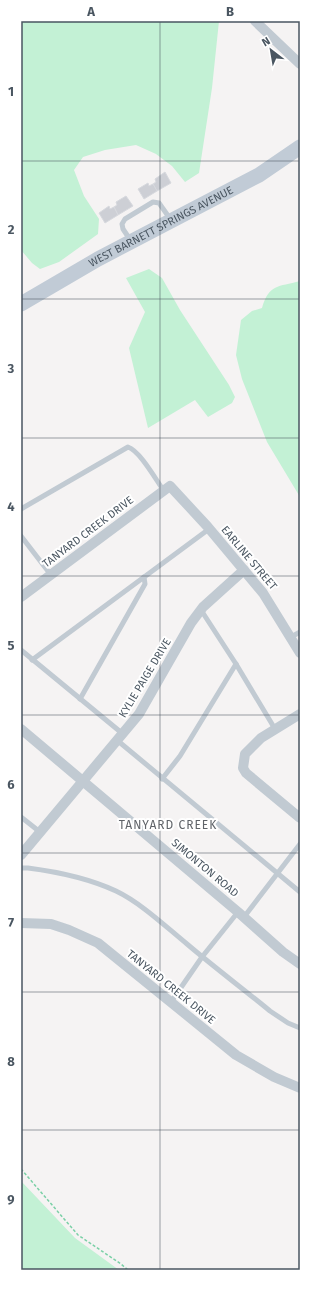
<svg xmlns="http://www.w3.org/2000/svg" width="321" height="1291" viewBox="0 0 321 1291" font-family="'Fira Sans',sans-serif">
<rect width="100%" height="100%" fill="#f5f3f3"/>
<g fill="#c3f1d5">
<path d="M21 21H219L212 88 199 173 185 182 172 166 156 154 136 145 105 150 83 157 74 170 84 196 99 219 98 234 59 262 40 269 32 263 21 250Z"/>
<path d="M149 269 162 278 180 310 229 385 235 397 232 403 208 417 195 400 148 428 129 348 145 312 126 278Z"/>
<path d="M300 281V497L267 442 242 379 236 355 241 320 252 311 262 308C269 284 278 287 300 281Z"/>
<path d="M21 1181 75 1238 119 1270H21Z"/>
</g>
<g fill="#cdcfd5" stroke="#d7d9de">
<path d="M165 172 171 183 157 191 153 184 156 182 155 179Z"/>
<path d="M148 183 149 186 153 184 157 191 144 199 138 189Z"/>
<path d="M126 196 133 206 118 215 114 207 117 205 116 202Z"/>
<path d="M109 206 110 209 114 207 118 215 105 223 99 213Z"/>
</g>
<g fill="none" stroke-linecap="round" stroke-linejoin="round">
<path stroke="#7ad0a6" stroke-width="1.5" stroke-dasharray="3 2" stroke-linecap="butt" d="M21 1169 78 1235 121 1264 128 1270"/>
<g stroke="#c1cad2" stroke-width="5">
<path d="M131 241 123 229 122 224 125 219 153 202 159 203 171 220"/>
<path d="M21 509 128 447C140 451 156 480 164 491"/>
<path d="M21 536 51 575"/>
<path d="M201 610 236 664 275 729"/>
<path d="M291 637 300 632"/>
<path d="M21 650 123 734"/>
<path d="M32 660 209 529"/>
<path d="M80 699 145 584 144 577"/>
<path d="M118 741 300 892"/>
<path d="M162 779 180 756 236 664"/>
<path d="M21 817 40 832"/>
<path d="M21 868H28C59 872 88 878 116 891 141 903 165 926 187 944 214 967 242 988 270 1011L288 1023 300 1028"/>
<path d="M244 917 300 844"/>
<path d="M171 1002 202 957 238 912"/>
</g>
<g stroke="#c1cad2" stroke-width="10">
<path d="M255 21 300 64"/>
<path d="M21 597 170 486 207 526 263 593 300 653"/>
<path d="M300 714 261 738 245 754 243 768 246 773 300 818"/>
<path d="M21 729 238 912 283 952 300 964"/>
<path d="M21 855 139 714 191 623 203 607 244 570"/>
<path d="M21 923 51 924 69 930 98 943 236 1055 274 1077 300 1088"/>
</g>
<path stroke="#c1cbd6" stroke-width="15" id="s1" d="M21 304 98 259 259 175 300 147"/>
</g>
<path fill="none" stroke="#4a5661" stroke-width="1" stroke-opacity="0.55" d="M160 21V1270M21 161H300M21 299H300M21 438H300M21 576H300M21 715H300M21 853H300M21 992H300M21 1130H300"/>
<g text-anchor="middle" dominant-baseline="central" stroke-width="4" stroke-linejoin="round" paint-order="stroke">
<g font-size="11" fill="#4a5661" stroke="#fff">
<text stroke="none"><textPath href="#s1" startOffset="160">WEST BARNETT SPRINGS AVENUE</textPath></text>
<text transform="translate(88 532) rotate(-37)">TANYARD CREEK DRIVE</text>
<text transform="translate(249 558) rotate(50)">EARLINE STREET</text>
<text transform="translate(145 678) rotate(-59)">KYLIE PAIGE DRIVE</text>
<text transform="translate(205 868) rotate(40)">SIMONTON ROAD</text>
<text transform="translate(171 987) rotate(39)">TANYARD CREEK DRIVE</text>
</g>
<g font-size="12" letter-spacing="1" fill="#5f6368" stroke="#fff">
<text x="168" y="825">TANYARD CREEK</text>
</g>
</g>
<rect width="321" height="1291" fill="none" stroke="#ffffff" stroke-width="44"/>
<g transform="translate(271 50) rotate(329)" stroke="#ffffff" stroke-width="3" paint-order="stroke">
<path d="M0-3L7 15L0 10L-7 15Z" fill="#4a5661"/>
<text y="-6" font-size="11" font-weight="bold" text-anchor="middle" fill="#4a5661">N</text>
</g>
<rect x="22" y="22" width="277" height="1247" fill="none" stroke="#4a5661" stroke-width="1.5"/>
<g font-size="13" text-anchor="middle" font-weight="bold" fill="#4a5661">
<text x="91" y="16">A</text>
<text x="230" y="16">B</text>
<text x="11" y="96">1</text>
<text x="11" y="234">2</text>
<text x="11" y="373">3</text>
<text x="11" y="511">4</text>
<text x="11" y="650">5</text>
<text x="11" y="789">6</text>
<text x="11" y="927">7</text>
<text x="11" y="1066">8</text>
<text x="11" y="1204">9</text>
</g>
</svg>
